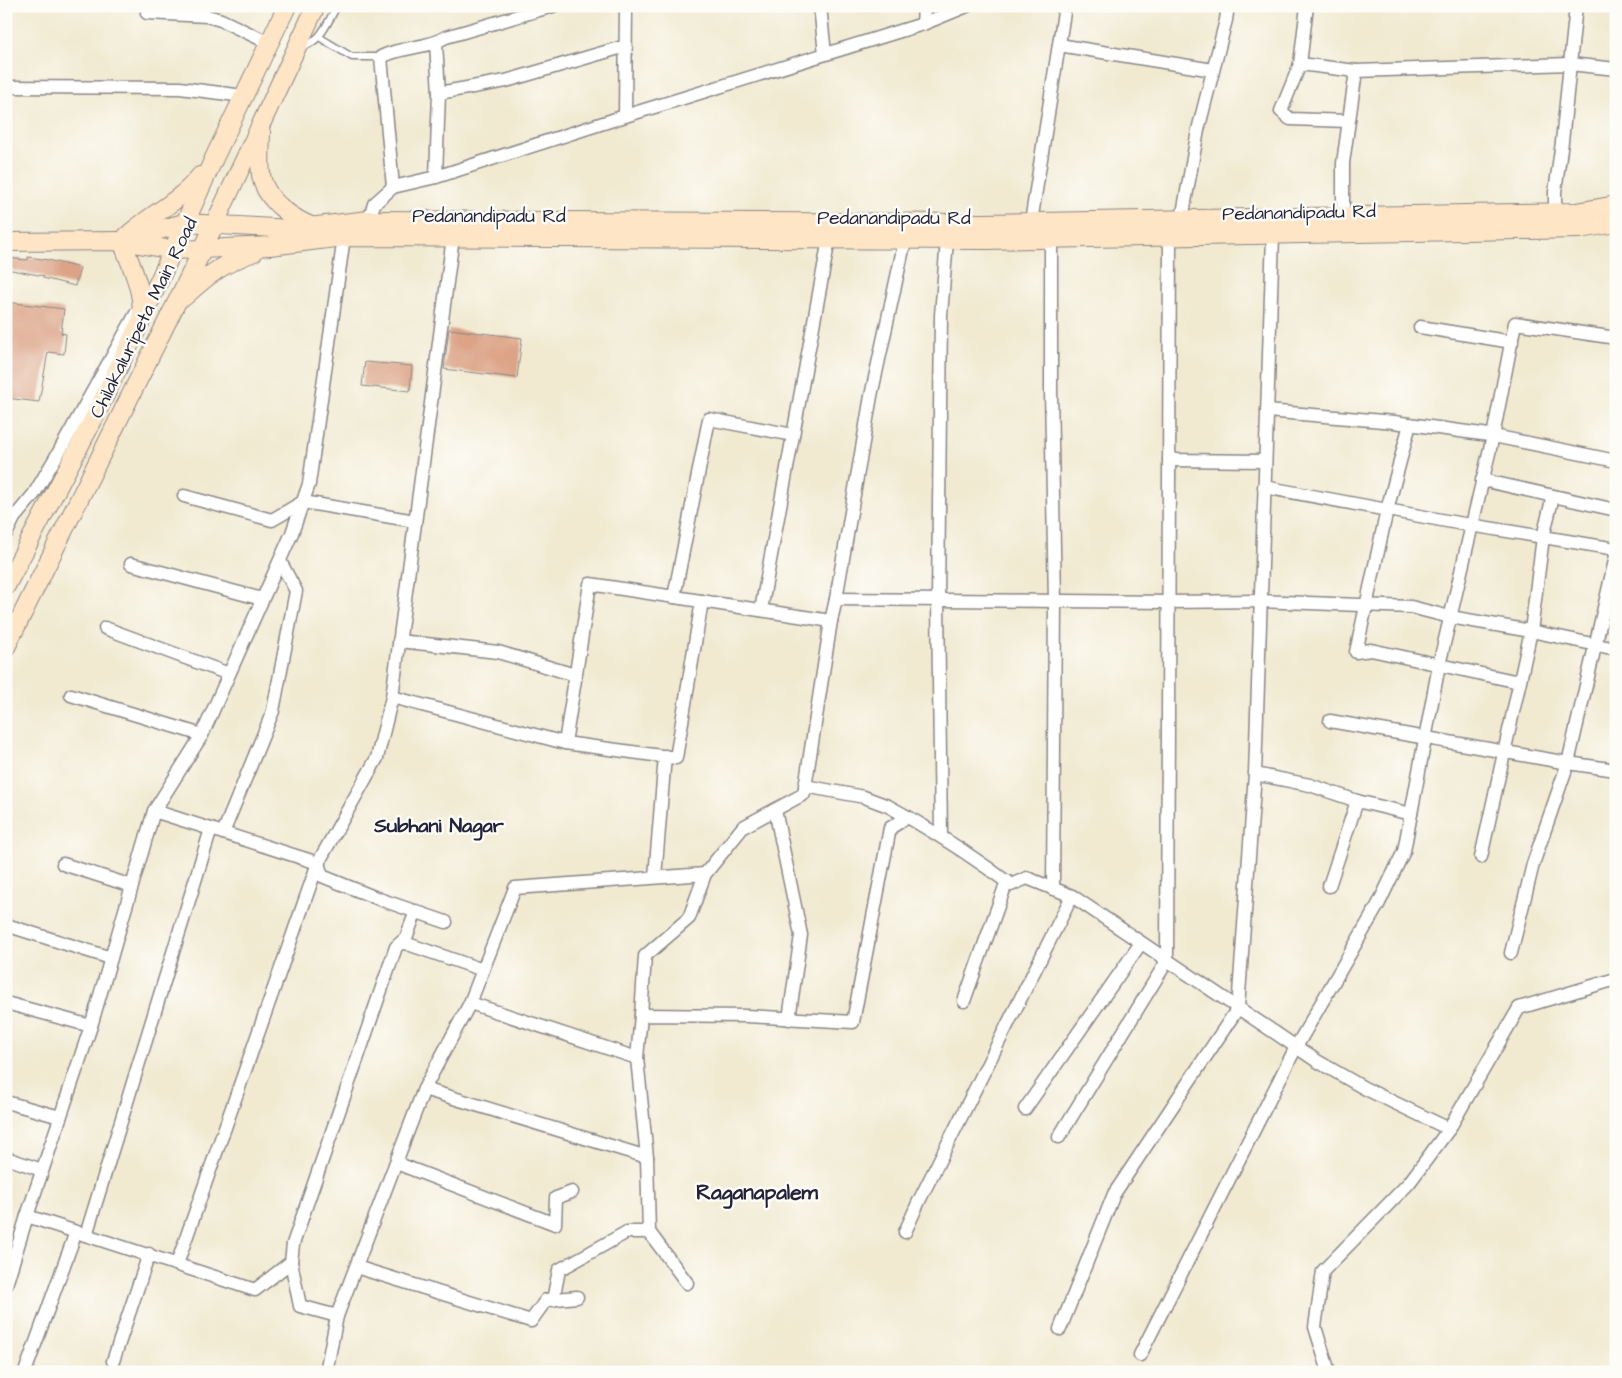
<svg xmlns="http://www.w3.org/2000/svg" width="1622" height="1378" viewBox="0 0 1622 1378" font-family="'Architects Daughter',sans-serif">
<rect width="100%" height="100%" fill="#fdfcf7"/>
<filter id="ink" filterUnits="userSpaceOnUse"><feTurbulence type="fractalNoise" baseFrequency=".02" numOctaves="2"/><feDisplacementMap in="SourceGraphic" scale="10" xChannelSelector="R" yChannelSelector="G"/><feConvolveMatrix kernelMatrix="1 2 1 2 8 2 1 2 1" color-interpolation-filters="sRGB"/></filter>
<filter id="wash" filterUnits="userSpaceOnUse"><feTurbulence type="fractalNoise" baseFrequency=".0096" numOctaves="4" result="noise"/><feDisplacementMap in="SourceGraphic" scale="20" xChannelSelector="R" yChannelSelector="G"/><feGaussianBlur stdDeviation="1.12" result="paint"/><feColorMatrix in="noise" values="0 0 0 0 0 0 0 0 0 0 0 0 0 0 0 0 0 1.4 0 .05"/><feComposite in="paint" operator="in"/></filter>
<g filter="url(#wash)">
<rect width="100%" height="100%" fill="#f1ead1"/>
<g id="blocks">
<g fill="#dca386">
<path d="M28 257 48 260 80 268 75 286 43 278 44 276 6 269V258L28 260Z"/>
<path d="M6 302 64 309 61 333 66 334 64 354 48 352 39 402 6 398Z"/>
<path d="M449 329 522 338 517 378 444 369Z"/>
<path d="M365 362 412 366 410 391 362 386Z"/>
</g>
</g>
</g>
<g filter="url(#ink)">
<use href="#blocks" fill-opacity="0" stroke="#8a8686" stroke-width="1"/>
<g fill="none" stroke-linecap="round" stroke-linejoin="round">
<g stroke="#8a8686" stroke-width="9">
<g id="service">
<path d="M319 37 352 57H381"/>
<path d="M299 47C320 45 327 23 337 6"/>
</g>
</g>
<g stroke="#8a8686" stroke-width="15">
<g id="minor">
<path d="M820 6 825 54"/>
<path d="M1307 6 1300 64 1281 111 1290 119 1348 121"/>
<path d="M147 13 207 16 221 20 269 43"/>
<path d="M923 24 924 6"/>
<path d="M436 43 439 93 436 177"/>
<path d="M1059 45 1213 70"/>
<path d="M1300 64 1356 71 1570 64 1616 69"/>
<path d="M6 87 180 88 244 96"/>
<path d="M439 93 506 81 626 46"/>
<path d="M625 116 626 6"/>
<path d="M393 187 381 57C402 46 427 49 446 37L553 6"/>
<path d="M1555 213V192L1562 142 1576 6"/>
<path d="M1343 217V163L1356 71"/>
<path d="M1182 219 1198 130 1226 20 1228 6"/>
<path d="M369 220 374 204 393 187 436 177 625 116 923 24 967 6"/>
<path d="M1031 222 1065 6"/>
<path d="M1051 239V391L1055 601 1053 889"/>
<path d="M1420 327 1512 342"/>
<path d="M1267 411 1394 422 1489 435 1616 461"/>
<path d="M1410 424 1387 510 1356 652 1371 650 1519 682"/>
<path d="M1169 460 1265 461"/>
<path d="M1482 480 1616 510"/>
<path d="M1264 487 1452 522 1616 549"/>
<path d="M184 496 272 520 303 502 415 521"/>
<path d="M6 534 14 518 34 494 60 450 137 312"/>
<path d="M131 564 262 599"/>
<path d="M674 597 709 419 793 435"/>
<path d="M836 599 1168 602 1260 601 1411 607 1450 617 1531 631 1616 649"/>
<path d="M702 601 676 758 565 743 590 584 831 621"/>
<path d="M761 610 829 239"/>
<path d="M105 628 229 674"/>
<path d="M399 641 498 652 575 675"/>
<path d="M71 695 202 735"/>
<path d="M392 697 565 743"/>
<path d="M1330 721 1568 763 1616 770"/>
<path d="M1255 774 1310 785 1357 801 1411 814"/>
<path d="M805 786 864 797 888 806 908 817"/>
<path d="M775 810 801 935 789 1019"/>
<path d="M154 811 202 735 292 533 309 484 344 237"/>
<path d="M223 833 273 711 296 591 280 561"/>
<path d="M941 836 938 601 941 315 947 240"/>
<path d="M1481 857 1531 631 1543 537 1553 496"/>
<path d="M318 863 322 876 379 899 446 922"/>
<path d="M63 864 132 886"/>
<path d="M655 877 665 756"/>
<path d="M1329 886 1357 801"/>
<path d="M6 925 111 958"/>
<path d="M402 942 483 970"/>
<path d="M1511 953 1533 864 1568 763 1616 556"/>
<path d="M964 1001 1007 881"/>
<path d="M6 1003 91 1026 27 1216 6 1285"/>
<path d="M470 1003 637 1058"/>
<path d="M641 1015 645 956 689 918 705 874"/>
<path d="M91 1026 154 811 318 863 377 758 392 697 453 237"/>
<path d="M424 1089 647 1157"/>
<path d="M6 1102 60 1117"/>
<path d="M1025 1109 1141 943"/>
<path d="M1449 1129 1519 1008 1616 979"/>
<path d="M1059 1137 1167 961 1170 237"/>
<path d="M6 1158 42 1170"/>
<path d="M396 1163 555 1224 556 1198 572 1192"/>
<path d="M27 1216 255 1290 291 1262 293 1244 396 947 406 938 416 911"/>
<path d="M649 1232 687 1283"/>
<path d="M905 1232 919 1201 1072 896"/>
<path d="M86 1235 211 829"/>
<path d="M291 1262 300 1306 337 1316 424 1089 470 1003 515 888 705 874 743 827 804 794 831 621 836 599 871 396 905 240"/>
<path d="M177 1264 318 863"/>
<path d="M356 1267 531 1321 546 1300 577 1297"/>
<path d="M553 1300 559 1270 627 1232H649L647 1157 637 1058 641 1015 746 1016 853 1022 890 828 908 817C944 838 978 860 1011 885L1027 878 1072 896 1317 1061 1364 1088 1449 1129 1409 1183 1323 1271 1315 1327 1329 1372"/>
<path d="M1060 1329 1114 1194 1238 1008 1255 774 1273 235"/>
<path d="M1140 1355 1296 1047 1378 905 1404 851 1439 665 1493 436 1515 323 1616 338"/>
<path d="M113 1361 149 1254"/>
<path d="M25 1372 76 1232"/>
<path d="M326 1372 337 1316"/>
</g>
</g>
<g stroke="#8a8686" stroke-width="20">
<g id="secondary">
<path d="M261 132C261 148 258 168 263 183 271 204 294 219 313 227"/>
<path d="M126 237C149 215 180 202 200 176"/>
<path d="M127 239 184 223 291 229 369 220 985 223 1576 212 1616 205"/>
<path d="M122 241C131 266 143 289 142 317"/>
<path d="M6 242 122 241 173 250 203 249 270 246 344 237 986 240 1579 229 1616 223"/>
<path d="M184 297C208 275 222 264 254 252"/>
<path d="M6 586 93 420 142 319 215 156 287 6"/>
<path d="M6 647 203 249 316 6"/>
</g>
</g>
<use href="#service" stroke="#fff" stroke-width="6"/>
<use href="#minor" stroke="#fff" stroke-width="12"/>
<use href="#secondary" stroke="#fee5c5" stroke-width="18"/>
</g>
</g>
<g text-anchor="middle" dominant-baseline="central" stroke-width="5" stroke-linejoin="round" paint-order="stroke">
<g font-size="19" fill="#22223b" stroke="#fdfcf7">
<text transform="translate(1299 213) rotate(-1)">Pedanandipadu Rd</text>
<text x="489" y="216">Pedanandipadu Rd</text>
<text x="894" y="218">Pedanandipadu Rd</text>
<text transform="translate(144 318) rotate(-64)">Chilakaluripeta Main Road</text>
</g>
<g font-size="20" font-weight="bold" fill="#22223b" stroke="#fdfcf7">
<text x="439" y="826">Subhani Nagar</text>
</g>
<g font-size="21" font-weight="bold" fill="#22223b" stroke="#fdfcf7">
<text x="757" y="1192">Raganapalem</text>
</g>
</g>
<rect width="1622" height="1378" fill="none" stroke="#fdfcf7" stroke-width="25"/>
</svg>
